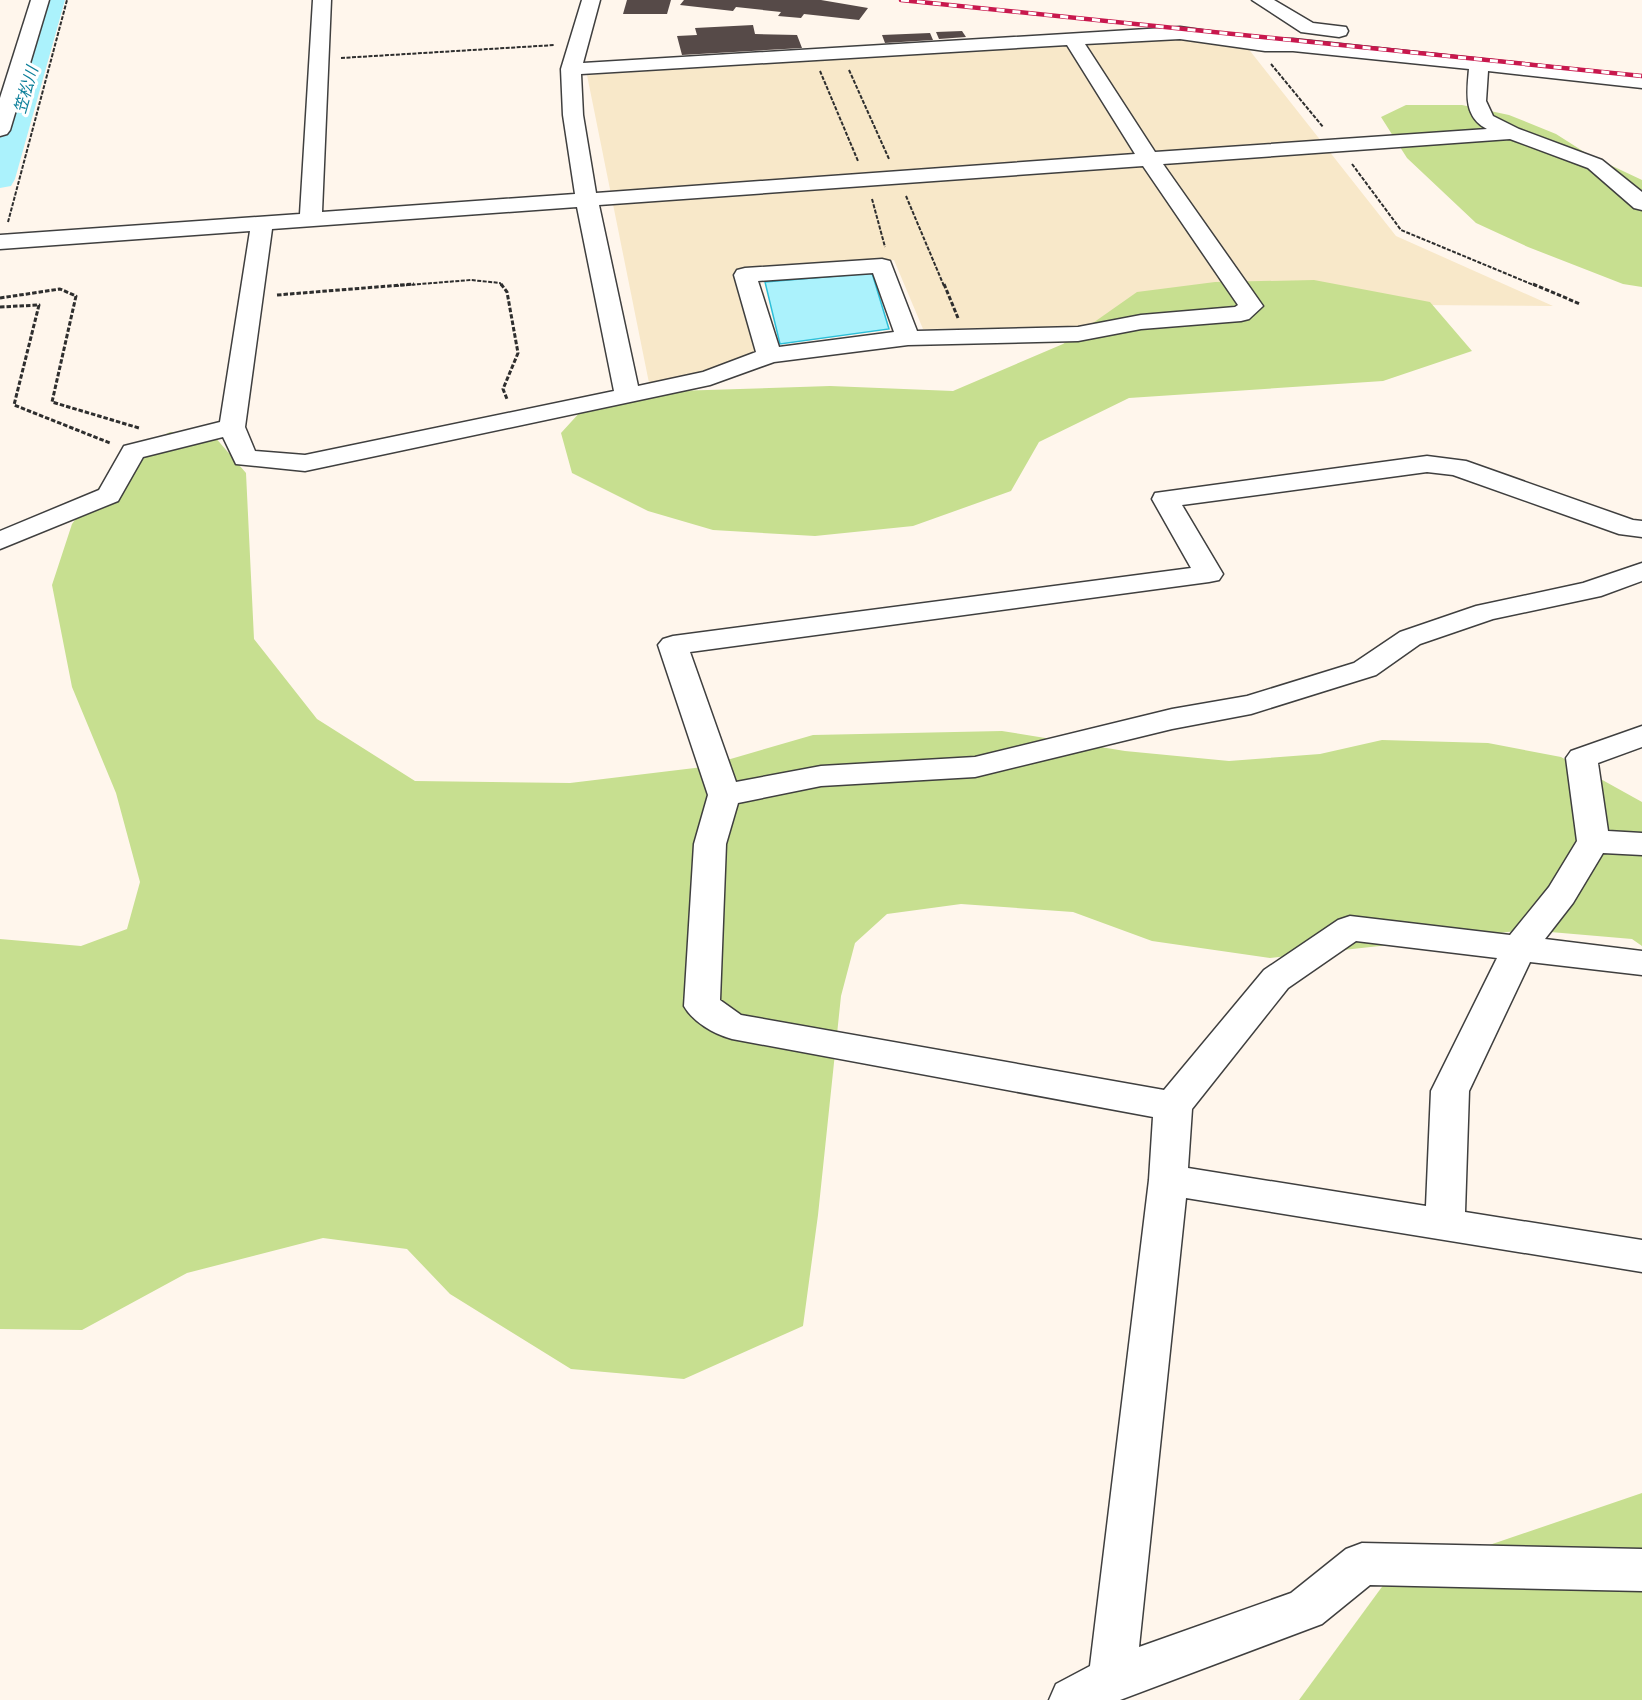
<svg xmlns="http://www.w3.org/2000/svg" width="1642" height="1700" viewBox="0 0 1642 1700" font-family="'Crimson Pro','Noto Sans JP',serif">
<rect width="100%" height="100%" fill="#fff6ec"/>
<path fill="#f8e8c9" d="M1181 36 1247 47 1396 236 1553 306 1270 304 1131 315 1077 327 923 329 894 260 734 272 756 352 709 370 649 383 587 75Z"/>
<g fill="#c7df90">
<path d="M1406 105H1462L1509 115 1556 134 1589 155 1642 180V287L1623 284 1528 247 1476 223 1407 158 1381 117Z"/>
<path d="M1314 280 1430 302 1472 351 1383 381 1129 398 1039 442 1011 491 913 526 815 536 713 530 648 511 572 473 561 433 592 399 675 391 830 386 953 391 1063 344 1137 292 1215 282Z"/>
<path d="M170 432 214 436 246 473 254 639 317 719 415 781 570 783 703 767 813 735 1002 731 1125 751 1229 761 1320 754 1382 740 1488 743 1561 757 1642 802V946L1632 939 1527 930 1270 958 1152 941 1073 912 961 904 887 914 855 943 841 996 818 1215 803 1326 684 1379 571 1369 450 1294 407 1249 323 1238 187 1273 82 1330 0 1329V939L81 946 127 929 140 882 116 793 72 687 52 585 72 524 121 457Z"/>
<path d="M1642 1493V1700H1299L1387 1580Z"/>
</g>
<path fill="#abf2fc" stroke="#2cbfd9" stroke-width="1.5" d="M872 273 889 329 780 344 765 282Z"/>
<g fill="none" stroke-linecap="round" stroke-linejoin="round">
<path fill="#abf2fc" fill-rule="evenodd" d="M39 0H65L15 179 11 186 0 188V128Z"/>
</g>
<g fill="#564a48">
<path d="M627 0H671L667 14H623Z"/>
<path d="M684 0H821L868 8 859 20 804 14 801 18 778 16 781 12 736 7 733 11 680 5Z"/>
<path d="M753 25 755 34 797 35 802 48 682 55 677 36 697 35 695 28Z"/>
<path d="M962 31 966 37 939 39 936 32Z"/>
<path d="M930 33 933 40 885 43 882 35Z"/>
</g>
<g fill="none" stroke-linecap="round" stroke-linejoin="round">
<g stroke="#3f3f3f" stroke-width="3">
<g id="minor">
<path d="M31 0H49L10 130 7 134 0 136V98Z"/>
<path d="M313 0H331L322 212 575 194 563 115 561 69 582 0H600L583 63 1180 27 1265 39H1293L1642 76V88L1488 71 1486 101 1493 116 1519 129 1602 160 1642 192V210L1634 208 1588 168 1510 139 1163 164 1263 306 1249 319 1241 321 1141 329 1078 341 908 345 774 362 710 385 305 471 236 464 223 437 143 457 118 501 0 549V531L99 490 124 446 220 422 250 231 0 249V235L300 214ZM1180 39 1265 51H1293L1469 69C1467 92 1463 117 1487 129L1155 152 1085 44ZM1067 45 1135 154 596 193 583 115 581 74ZM1143 166 1238 305 1235 307 1141 315 1078 327 917 331 890 261 882 259 745 268 737 270 734 275 756 352 703 372 638 386 599 205ZM577 207 614 391 305 455 255 451 245 427 272 229ZM873 273 894 332 779 347 758 281Z"/>
<path d="M1252 0H1274L1313 23 1346 27 1348 31 1346 35 1339 37 1301 32Z"/>
<path d="M1427 456 1466 461 1633 520 1642 521V537L1619 534 1453 475 1427 472 1182 505 1223 574 1219 580 1209 582 690 652 736 782 821 766 975 757 1172 709 1247 696 1354 663 1400 632 1476 606 1583 583 1642 563V581L1601 596 1493 619 1420 644 1376 675 1251 714 1172 729 975 777 821 786 738 803 726 844 720 1000 741 1015 1164 1090 1264 970 1338 920 1350 916 1510 935 1549 887 1577 841 1566 758 1571 751 1642 726V747L1598 763 1608 831 1642 833V855L1603 853 1573 903 1545 939 1642 951V975L1530 962 1469 1091 1465 1212 1642 1240V1272L1186 1198 1139 1647 1291 1593 1346 1549 1362 1543 1642 1549V1591L1370 1585 1322 1624 1120 1700H1049L1056 1684 1090 1666 1149 1180 1153 1117 732 1039C714 1034 693 1022 684 1006L694 844 708 795 658 645 663 639 673 636 1191 568 1152 499 1155 493ZM1356 941 1497 958 1431 1091 1426 1206 1188 1168 1192 1109 1288 988Z"/>
</g>
</g>
<g stroke="#2e2e2e" stroke-width="2" stroke-dasharray="4 1.5" stroke-linecap="butt">
<path d="M341 58 555 45"/>
<path d="M1271 64 1323 127"/>
<path d="M849 70 889 159"/>
<path d="M820 71 858 161"/>
<path d="M1352 164 1401 230 1536 286"/>
<path d="M906 196 944 286"/>
<path d="M872 199 885 247"/>
<path d="M8 222 67 0"/>
<path d="M395 286 471 280 500 283 502 286"/>
</g>
<g stroke="#2e2e2e" stroke-width="3" stroke-dasharray="4.5 2" stroke-linecap="butt">
<path d="M501 284 507 292 518 353 503 389 507 399"/>
<path d="M944 284 958 318"/>
<path d="M1533 284 1580 304"/>
<path d="M277 295 414 284"/>
<path d="M0 298 60 289 76 296 52 402 139 428"/>
<path d="M0 307 39 305 14 405 110 443"/>
</g>
<use href="#minor" fill="#fff" fill-rule="evenodd"/>
<g stroke="#c8184d" stroke-width="4.5">
<path id="rail" d="M901 0 1642 76"/>
</g>
<use href="#rail" stroke="#fff" stroke-width="3" stroke-dasharray="8" stroke-linecap="butt"/>
</g>
<g text-anchor="middle" dominant-baseline="central" stroke-width="6" stroke-linejoin="round" paint-order="stroke">
<g font-size="16" font-style="italic" fill="#0c7f9a" stroke="#fff">
<text transform="translate(26 90) rotate(-74)">笠松川</text>
</g>
</g>
</svg>
